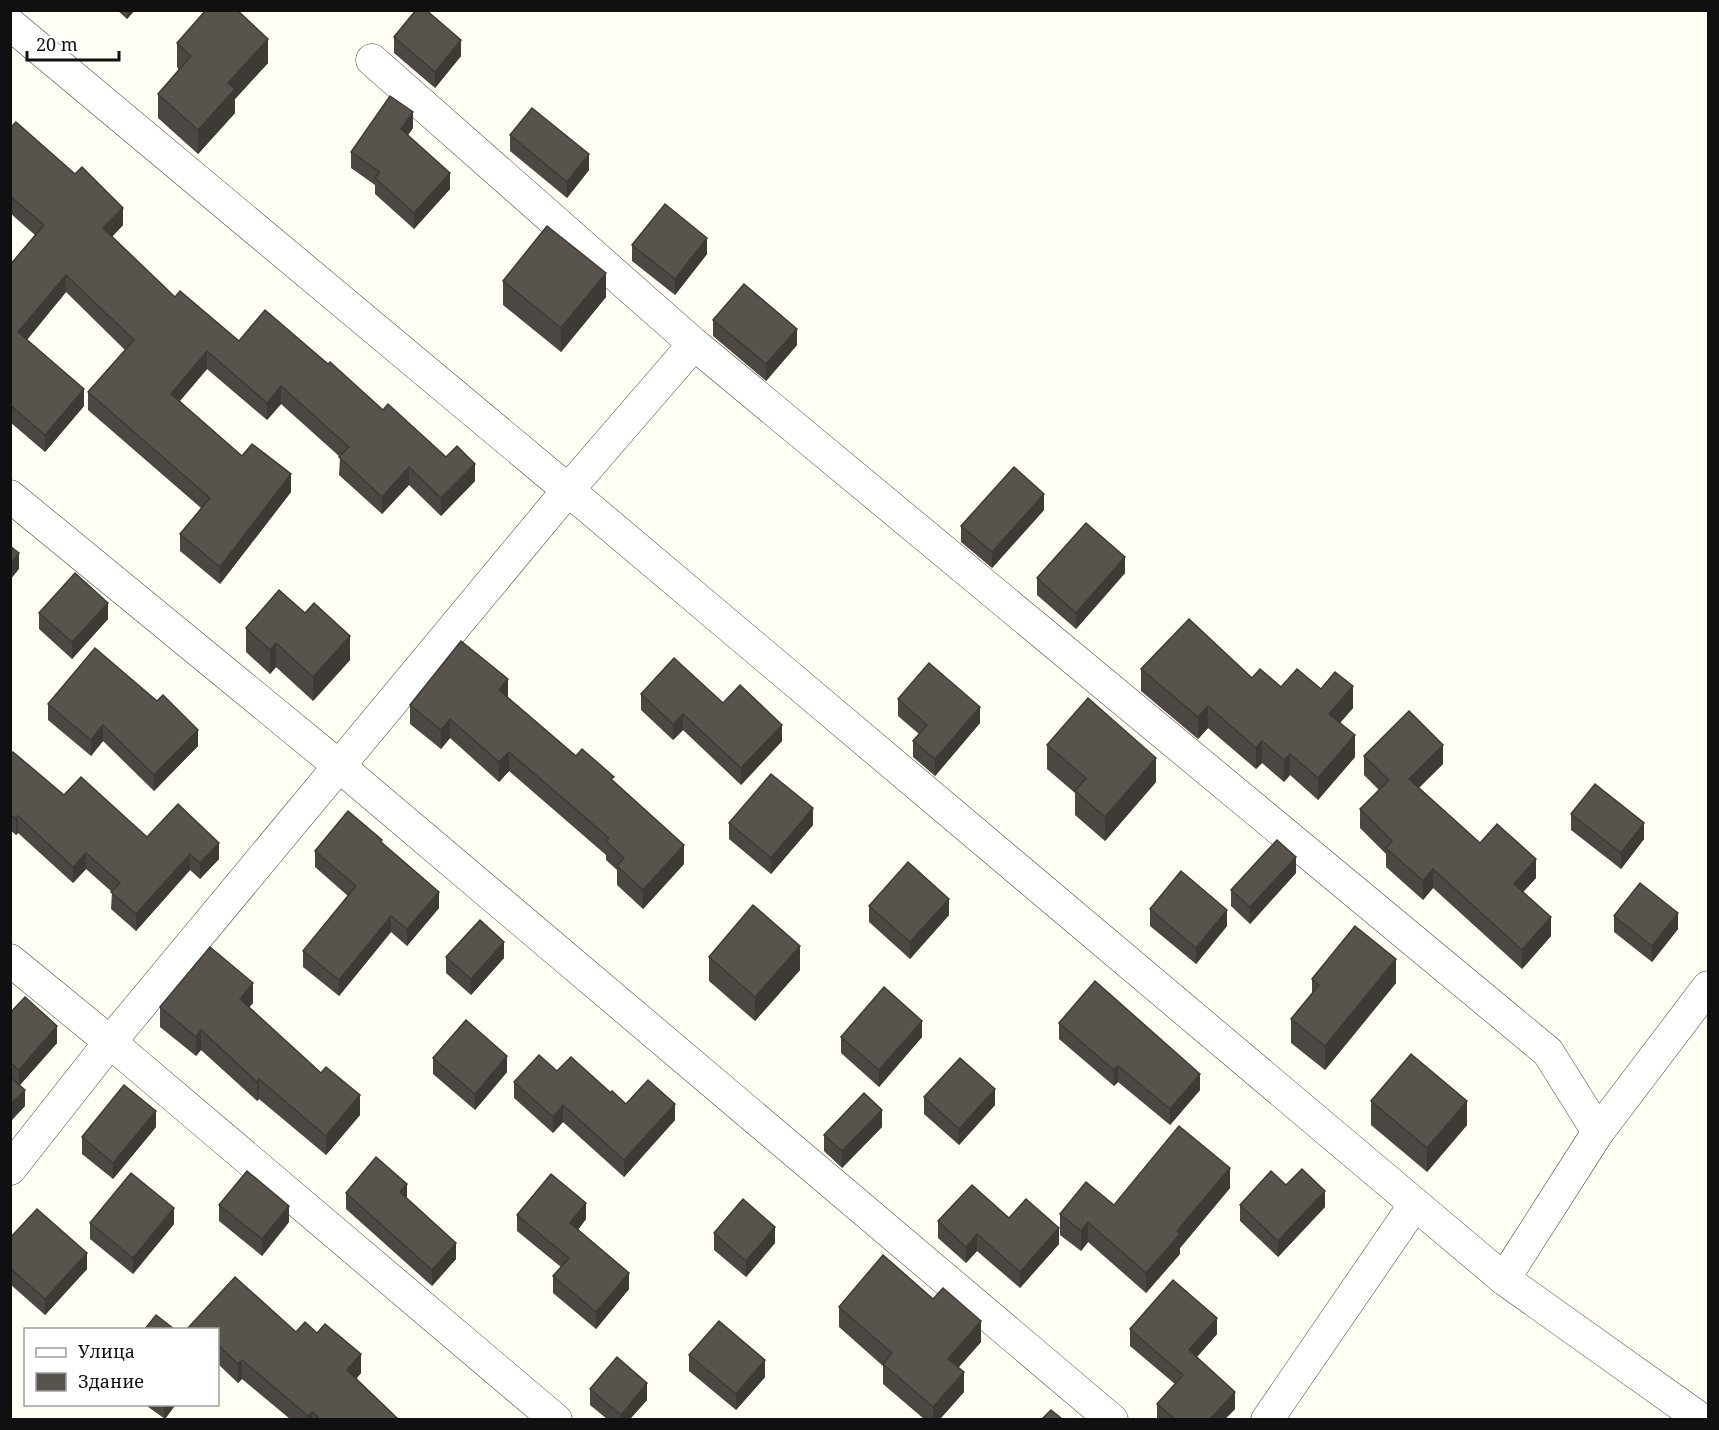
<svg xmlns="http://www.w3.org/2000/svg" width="1719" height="1430" viewBox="0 0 1719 1430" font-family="'Noto Serif',serif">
<rect width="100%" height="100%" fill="#fefef4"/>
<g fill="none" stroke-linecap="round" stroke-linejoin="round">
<g stroke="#434343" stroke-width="33">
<g id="minor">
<path d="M10 24 568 490 110 1042 10 960"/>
<path d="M372 60 694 344 568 490 1504 1279 1598 1132"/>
<path d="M694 344 1548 1052 1598 1132 1708 987"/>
<path d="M10 496 339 766 1112 1420"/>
<path d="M10 1169 110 1042 556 1420"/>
<path d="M1504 1279 1702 1420"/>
<path d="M1267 1420 1415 1204"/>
</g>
</g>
<use href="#minor" stroke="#fff" stroke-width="32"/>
</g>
<g fill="#4c4742">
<path d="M117 10H135L127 19Z"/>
<path d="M394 37 461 56 435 88 394 53Z"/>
<path d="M177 43 268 63 235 99V113L198 154 158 118V94L179 70 177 67Z"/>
<path d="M10 128 123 225 112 237 175 297 239 341 328 364 383 410 446 457 475 481 441 516 409 485 382 514 339 475 340 457 281 404 267 420 207 369 180 401 242 456 291 492 220 584 180 551V534L201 508 88 410V392L125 350 66 292 27 340 84 406 45 452 10 422V265L35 235 10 213Z"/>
<path d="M413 128 408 135 450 189 414 229 375 194V185L351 168V152Z"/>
<path d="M510 135 589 170 567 198 510 151Z"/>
<path d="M632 245 707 254 675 295 632 261Z"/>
<path d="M503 281 606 297 561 352 503 305Z"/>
<path d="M713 320 797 345 766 381 713 336Z"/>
<path d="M1044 510 992 568 961 542V526Z"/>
<path d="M1125 573 1076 629 1037 595V578Z"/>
<path d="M39 613 108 619 72 659 39 629Z"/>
<path d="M246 628 350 660 313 701 276 667 270 674 246 652Z"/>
<path d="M1141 669 1252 678 1281 687 1321 689 1353 708 1340 723 1355 757 1318 800 1290 775 1284 782 1262 763 1256 769 1208 728 1198 739 1141 691Z"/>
<path d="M641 694 723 703 782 741 741 785 683 730 673 740 641 710Z"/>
<path d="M508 698 576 756 614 782 684 864 643 909 617 885V870L606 860V855L509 771 499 782 450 738 441 749 410 724V705Z"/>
<path d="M898 699 980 723 935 776 913 757V741L919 734 898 716Z"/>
<path d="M48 704 198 746 154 791 103 741 91 756 48 720Z"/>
<path d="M1047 745 1156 782 1105 841 1075 815V793L1047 769Z"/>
<path d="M10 754 64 795 147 837 219 859 200 879 190 870 136 931 111 909 112 892 86 869 73 883 18 833 16 835 10 830Z"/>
<path d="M1364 756 1443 764 1419 788 1480 843 1536 878 1523 892 1551 936 1522 969 1433 888 1423 900 1386 867V854L1360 828V809L1379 790 1364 775Z"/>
<path d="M1571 814 1644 839 1621 869 1571 830Z"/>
<path d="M729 823 813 825 771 874 729 839Z"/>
<path d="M382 843 439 908 407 946 391 932 339 996 303 967V951L348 896 315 867V851Z"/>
<path d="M1296 873 1250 924 1231 906V890Z"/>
<path d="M869 906 949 915 910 959 869 922Z"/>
<path d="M1150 909 1227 926 1196 964 1150 926Z"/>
<path d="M1614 916 1678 929 1652 962 1614 932Z"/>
<path d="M446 957 504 958 471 995 446 973Z"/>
<path d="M709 957 800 970 755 1021 709 981Z"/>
<path d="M1312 979 1396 983 1325 1070 1291 1043V1019L1312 994Z"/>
<path d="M253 1003 249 1007 360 1115 326 1155 259 1099 257 1101 201 1050 196 1056 160 1027V1007Z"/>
<path d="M10 1013 57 1043 20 1085 25 1106 10 1122Z"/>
<path d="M1059 1023 1200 1090 1170 1125 1118 1082 1114 1086 1059 1039Z"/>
<path d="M841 1037H922L879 1087 841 1053Z"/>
<path d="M433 1058 507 1072 475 1110 433 1074Z"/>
<path d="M557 1071 611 1093 626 1104 675 1120 624 1177 563 1122 553 1133 514 1098V1082Z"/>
<path d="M924 1097 995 1105 959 1145 924 1114Z"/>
<path d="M1371 1101 1467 1125 1427 1172 1371 1125Z"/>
<path d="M156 1127 113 1179 82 1154V1137Z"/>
<path d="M882 1127 842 1168 824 1151V1135Z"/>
<path d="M1286 1185 1325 1207 1278 1257 1240 1221V1205Z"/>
<path d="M1230 1188 1180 1248V1254L1146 1293 1088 1242 1081 1251 1060 1235V1214L1114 1205Z"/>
<path d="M346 1193 456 1259 432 1286 346 1209Z"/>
<path d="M219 1205 289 1222 262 1256 219 1221Z"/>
<path d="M517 1215 586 1219 578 1230 629 1289 596 1329 553 1293V1276L561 1267 517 1231Z"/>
<path d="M1009 1218 1059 1244 1020 1288 977 1251 966 1263 938 1238V1221Z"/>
<path d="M90 1223 174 1224 133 1274 90 1239Z"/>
<path d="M714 1233 775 1243 746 1277 714 1250Z"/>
<path d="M10 1238 87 1269 45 1315 10 1284Z"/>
<path d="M839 1307 981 1342 959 1367 964 1392 940 1419H924L883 1384V1366L839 1327Z"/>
<path d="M218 1329 296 1332 361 1373 356 1379 398 1419H290L242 1379 238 1383 218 1364Z"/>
<path d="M1130 1329 1217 1334 1197 1357 1235 1409 1225 1419H1157V1404L1175 1384 1130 1346Z"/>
<path d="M689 1355 765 1377 736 1410 689 1371Z"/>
<path d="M590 1389 647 1400 630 1419H607L590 1405Z"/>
<path d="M144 1404H176L165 1419Z"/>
</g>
<g fill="#3e3a36">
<path d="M127 10H135L127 19Z"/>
<path d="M268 39V63L235 99V113L198 154V130L228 83Z"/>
<path d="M461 40V56L435 88V72Z"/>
<path d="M413 112V128L401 145V129Z"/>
<path d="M589 154V170L567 198V182Z"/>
<path d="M450 173V189L414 229V213Z"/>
<path d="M123 208V225L103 246V228Z"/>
<path d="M707 238V254L675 295V279Z"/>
<path d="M606 273V297L561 352V328Z"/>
<path d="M66 275V292L18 350V332Z"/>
<path d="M797 329V345L766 381V364Z"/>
<path d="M207 351V369L171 411V394Z"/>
<path d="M281 386V404L267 420V403Z"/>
<path d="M84 389V406L45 452V435Z"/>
<path d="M475 464V481L441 516V498Z"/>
<path d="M409 467V485L382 514V497Z"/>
<path d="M291 474V492L220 584V567Z"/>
<path d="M1044 494V510L992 568V552Z"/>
<path d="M19 553V569L10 580V564Z"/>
<path d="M1125 557V573L1076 629V613Z"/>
<path d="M108 603V619L72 659V642Z"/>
<path d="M350 636V660L313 701V677Z"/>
<path d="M276 643V667L270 674V650Z"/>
<path d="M508 679V698L499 690Z"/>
<path d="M1353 686V708L1329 735V714Z"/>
<path d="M1208 706V728L1198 739V717Z"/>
<path d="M980 707V723L935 776V759Z"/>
<path d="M683 714V730L673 740V724Z"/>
<path d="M450 719V738L441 749V730Z"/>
<path d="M103 725V741L91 756V740Z"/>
<path d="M782 725V741L741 785V768Z"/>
<path d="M198 730V746L154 791V775Z"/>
<path d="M1355 735V757L1318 800V778Z"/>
<path d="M1262 741V763L1256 769V748Z"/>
<path d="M1443 745V764L1409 797V779Z"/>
<path d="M509 752V771L499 782V762Z"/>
<path d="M1290 754V775L1284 782V760Z"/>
<path d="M1156 758V782L1105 841V817Z"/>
<path d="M813 808V825L771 874V858Z"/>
<path d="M18 816V833L16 835V819Z"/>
<path d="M1644 823V839L1621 869V853Z"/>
<path d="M219 843V859L200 879V863Z"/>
<path d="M684 845V864L643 909V890Z"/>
<path d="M86 853V869L73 883V867Z"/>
<path d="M190 854V870L136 931V914Z"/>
<path d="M1296 857V873L1250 924V907Z"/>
<path d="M1536 859V878L1514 902V884Z"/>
<path d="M1433 869V888L1423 900V881Z"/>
<path d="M439 892V908L407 946V929Z"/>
<path d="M949 899V915L910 959V942Z"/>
<path d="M1227 910V926L1196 964V948Z"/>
<path d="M1678 913V929L1652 962V946Z"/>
<path d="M391 916V932L339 996V980Z"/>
<path d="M1551 917V936L1522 969V950Z"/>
<path d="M504 942V958L471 995V979Z"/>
<path d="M800 946V970L755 1021V997Z"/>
<path d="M1396 959V983L1325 1070V1046Z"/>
<path d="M253 983V1003L240 1018V999Z"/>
<path d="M922 1021V1037L879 1087V1070Z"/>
<path d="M57 1026V1043L19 1086V1070Z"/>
<path d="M201 1030V1050L196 1056V1037Z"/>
<path d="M507 1056V1072L475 1110V1094Z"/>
<path d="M1118 1066V1082L1114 1086V1070Z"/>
<path d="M1200 1074V1090L1170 1125V1109Z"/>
<path d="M259 1079V1099L257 1101V1082Z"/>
<path d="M995 1089V1105L959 1145V1129Z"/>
<path d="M25 1090V1106L10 1122V1105Z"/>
<path d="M360 1095V1115L326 1155V1136Z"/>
<path d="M1467 1101V1125L1427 1172V1148Z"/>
<path d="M675 1104V1120L624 1177V1160Z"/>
<path d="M563 1105V1122L553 1133V1117Z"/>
<path d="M882 1110V1127L842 1168V1151Z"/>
<path d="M156 1111V1127L113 1179V1163Z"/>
<path d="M1230 1168V1188L1180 1248V1254L1146 1293V1273L1177 1231Z"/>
<path d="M407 1184V1200L400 1192Z"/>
<path d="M1325 1191V1207L1278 1257V1241Z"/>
<path d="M586 1203V1219L570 1239V1223Z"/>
<path d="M289 1206V1222L262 1256V1239Z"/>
<path d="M174 1208V1224L133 1274V1258Z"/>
<path d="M1088 1222V1242L1081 1251V1231Z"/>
<path d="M775 1227V1243L746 1277V1261Z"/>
<path d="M1059 1228V1244L1020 1288V1272Z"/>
<path d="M977 1234V1251L966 1263V1247Z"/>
<path d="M456 1243V1259L432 1286V1270Z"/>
<path d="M87 1253V1269L45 1315V1299Z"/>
<path d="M629 1273V1289L596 1329V1312Z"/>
<path d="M1217 1318V1334L1189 1366V1350Z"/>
<path d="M981 1321V1342L948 1379V1359Z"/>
<path d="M361 1354V1373L347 1389V1370Z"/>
<path d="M242 1360V1379L238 1383V1364Z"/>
<path d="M765 1360V1377L736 1410V1394Z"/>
<path d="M964 1372V1392L940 1419H933V1407Z"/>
<path d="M647 1383V1400L630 1419H621V1415Z"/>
<path d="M1235 1392V1409L1225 1419H1210Z"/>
<path d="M164 1404H176L165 1419H164Z"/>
<path d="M312 1412V1419H308V1416Z"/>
</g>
<g fill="#58534d" stroke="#3e3a36" stroke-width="1.5">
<path d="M206 10H237L268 39 228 83 235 89 198 130 158 94 191 56 177 43Z"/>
<path d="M416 10H426L461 40 435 72 394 37Z"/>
<path d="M390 96 413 112 401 129 450 173 414 213 375 178 380 172 351 152Z"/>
<path d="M532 108 589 154 567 182 510 135Z"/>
<path d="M16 122 75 174 82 167 123 208 103 228 175 297 180 291 239 341 265 310 328 364 330 362 383 410 388 404 446 457 457 446 475 464 441 498 409 467 382 497 339 457 349 447 281 386 267 403 207 351 171 394 242 456 252 444 291 474 220 567 180 534 210 498 88 392 134 340 66 275 18 332 84 389 45 435 10 405V265L44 225 10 196V128Z"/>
<path d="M665 204 707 238 675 279 632 245Z"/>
<path d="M547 226 606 273 561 328 503 281Z"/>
<path d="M744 284 797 329 766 364 713 320Z"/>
<path d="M1014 467 1044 494 992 552 961 526Z"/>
<path d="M1086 523 1125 557 1076 613 1037 578Z"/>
<path d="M10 546 19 553 10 564Z"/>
<path d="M75 573 108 603 72 642 39 613Z"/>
<path d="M279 590 305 613 314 603 350 636 313 677 276 643 270 650 246 628Z"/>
<path d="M1189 619 1252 678 1260 669 1281 687 1297 669 1321 689 1335 672 1353 686 1329 714 1355 735 1318 778 1290 754 1284 760 1262 741 1256 748 1208 706 1198 717 1141 669Z"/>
<path d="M461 641 508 679 499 690 576 756 582 749 614 777 611 779 684 845 643 890 617 866 624 858 606 841 609 838 509 752 499 762 450 719 441 730 410 705Z"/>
<path d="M95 648 157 701 163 695 198 730 154 775 103 725 91 740 48 704Z"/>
<path d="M674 658 723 703 740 685 782 725 741 768 683 714 673 724 641 694Z"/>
<path d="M929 663 980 707 935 759 913 741 927 725 898 699Z"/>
<path d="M1088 698 1156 758 1105 817 1075 791 1086 778 1047 745Z"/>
<path d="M1409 711 1443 745 1409 779 1480 843 1497 824 1536 859 1514 884 1551 917 1522 950 1433 869 1423 881 1386 848 1392 841 1360 809 1389 780 1364 756Z"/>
<path d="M13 752 64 795 81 777 147 837 178 804 219 843 200 863 190 854 136 914 111 892 120 883 86 853 73 867 18 816 16 819 10 814V754Z"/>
<path d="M771 774 813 808 771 858 729 823Z"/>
<path d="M1595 784 1644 823 1621 853 1571 814Z"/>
<path d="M348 811 382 840 381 842 439 892 407 929 391 916 339 980 303 951 356 886 315 851Z"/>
<path d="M1277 840 1296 857 1250 907 1231 890Z"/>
<path d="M908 862 949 899 910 942 869 906Z"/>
<path d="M1181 871 1227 910 1196 948 1150 909Z"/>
<path d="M1640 883 1678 913 1652 946 1614 916Z"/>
<path d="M753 905 800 946 755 997 709 957Z"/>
<path d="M480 920 504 942 471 979 446 957Z"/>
<path d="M1355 926 1396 959 1325 1046 1291 1019 1319 985 1312 979Z"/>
<path d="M210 947 253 983 240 999 321 1073 326 1067 360 1095 326 1136 259 1079 257 1082 201 1030 196 1037 160 1007Z"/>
<path d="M1095 981 1200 1074 1170 1109 1118 1066 1114 1070 1059 1023Z"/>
<path d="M884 987 922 1021 879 1070 841 1037Z"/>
<path d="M25 997 57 1026 19 1070 10 1062V1013Z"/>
<path d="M466 1020 507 1056 475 1094 433 1058Z"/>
<path d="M1411 1054 1467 1101 1427 1148 1371 1101Z"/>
<path d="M539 1055 557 1071 571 1057 611 1093 612 1091 626 1104 648 1080 675 1104 624 1160 563 1105 553 1117 514 1082Z"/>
<path d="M960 1058 995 1089 959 1129 924 1097Z"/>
<path d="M10 1077 25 1090 10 1105Z"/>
<path d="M124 1085 156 1111 113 1163 82 1137Z"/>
<path d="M864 1093 882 1110 842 1151 824 1135Z"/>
<path d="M1179 1126 1230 1168 1177 1231 1180 1234 1146 1273 1088 1222 1081 1231 1060 1214 1086 1182 1114 1205Z"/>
<path d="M376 1157 407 1184 400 1192 456 1243 432 1270 346 1193Z"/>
<path d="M1302 1169 1325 1191 1278 1241 1240 1205 1271 1171 1286 1185Z"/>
<path d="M247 1171 289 1206 262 1239 219 1205Z"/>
<path d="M131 1173 174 1208 133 1258 90 1223Z"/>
<path d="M551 1174 586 1203 570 1223 629 1273 596 1312 553 1276 569 1258 517 1215Z"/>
<path d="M972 1185 1009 1218 1026 1199 1059 1228 1020 1272 977 1234 966 1247 938 1221Z"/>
<path d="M743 1199 775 1227 746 1261 714 1233Z"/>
<path d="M37 1209 87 1253 45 1299 10 1268V1238Z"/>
<path d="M883 1255 933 1299 943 1288 981 1321 948 1359 964 1372 933 1407 883 1364 892 1353 839 1307Z"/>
<path d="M235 1277 296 1332 305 1322 317 1333 325 1324 361 1354 347 1370 398 1419H320L312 1412 308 1416 242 1360 238 1364 218 1345V1329H187Z"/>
<path d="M1173 1280 1217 1318 1189 1350 1235 1392 1210 1419H1175L1157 1404 1183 1375 1130 1329Z"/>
<path d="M156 1315 174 1329H145Z"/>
<path d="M719 1321 765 1360 736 1394 689 1355Z"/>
<path d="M617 1357 647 1383 621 1415 590 1389Z"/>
<path d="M1051 1410 1062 1419H1042Z"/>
</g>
<rect width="1719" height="1430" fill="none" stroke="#101010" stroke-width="24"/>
<rect x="24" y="1328" width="195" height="78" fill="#ffffff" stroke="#9f9f9f" stroke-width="1.5"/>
<rect x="36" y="1348" width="30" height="9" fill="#ffffff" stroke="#9f9f9f" stroke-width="1.5"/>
<text x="78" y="1358" font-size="18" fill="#101010">Улица</text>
<rect x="36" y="1373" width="30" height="18" fill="#58534d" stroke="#9f9f9f" stroke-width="1.5"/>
<text x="78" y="1388" font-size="18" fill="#101010">Здание</text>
<path d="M27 51v9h92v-9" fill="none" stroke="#101010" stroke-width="3"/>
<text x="36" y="51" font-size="18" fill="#101010" stroke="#ffffff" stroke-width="4.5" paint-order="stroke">20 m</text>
</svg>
